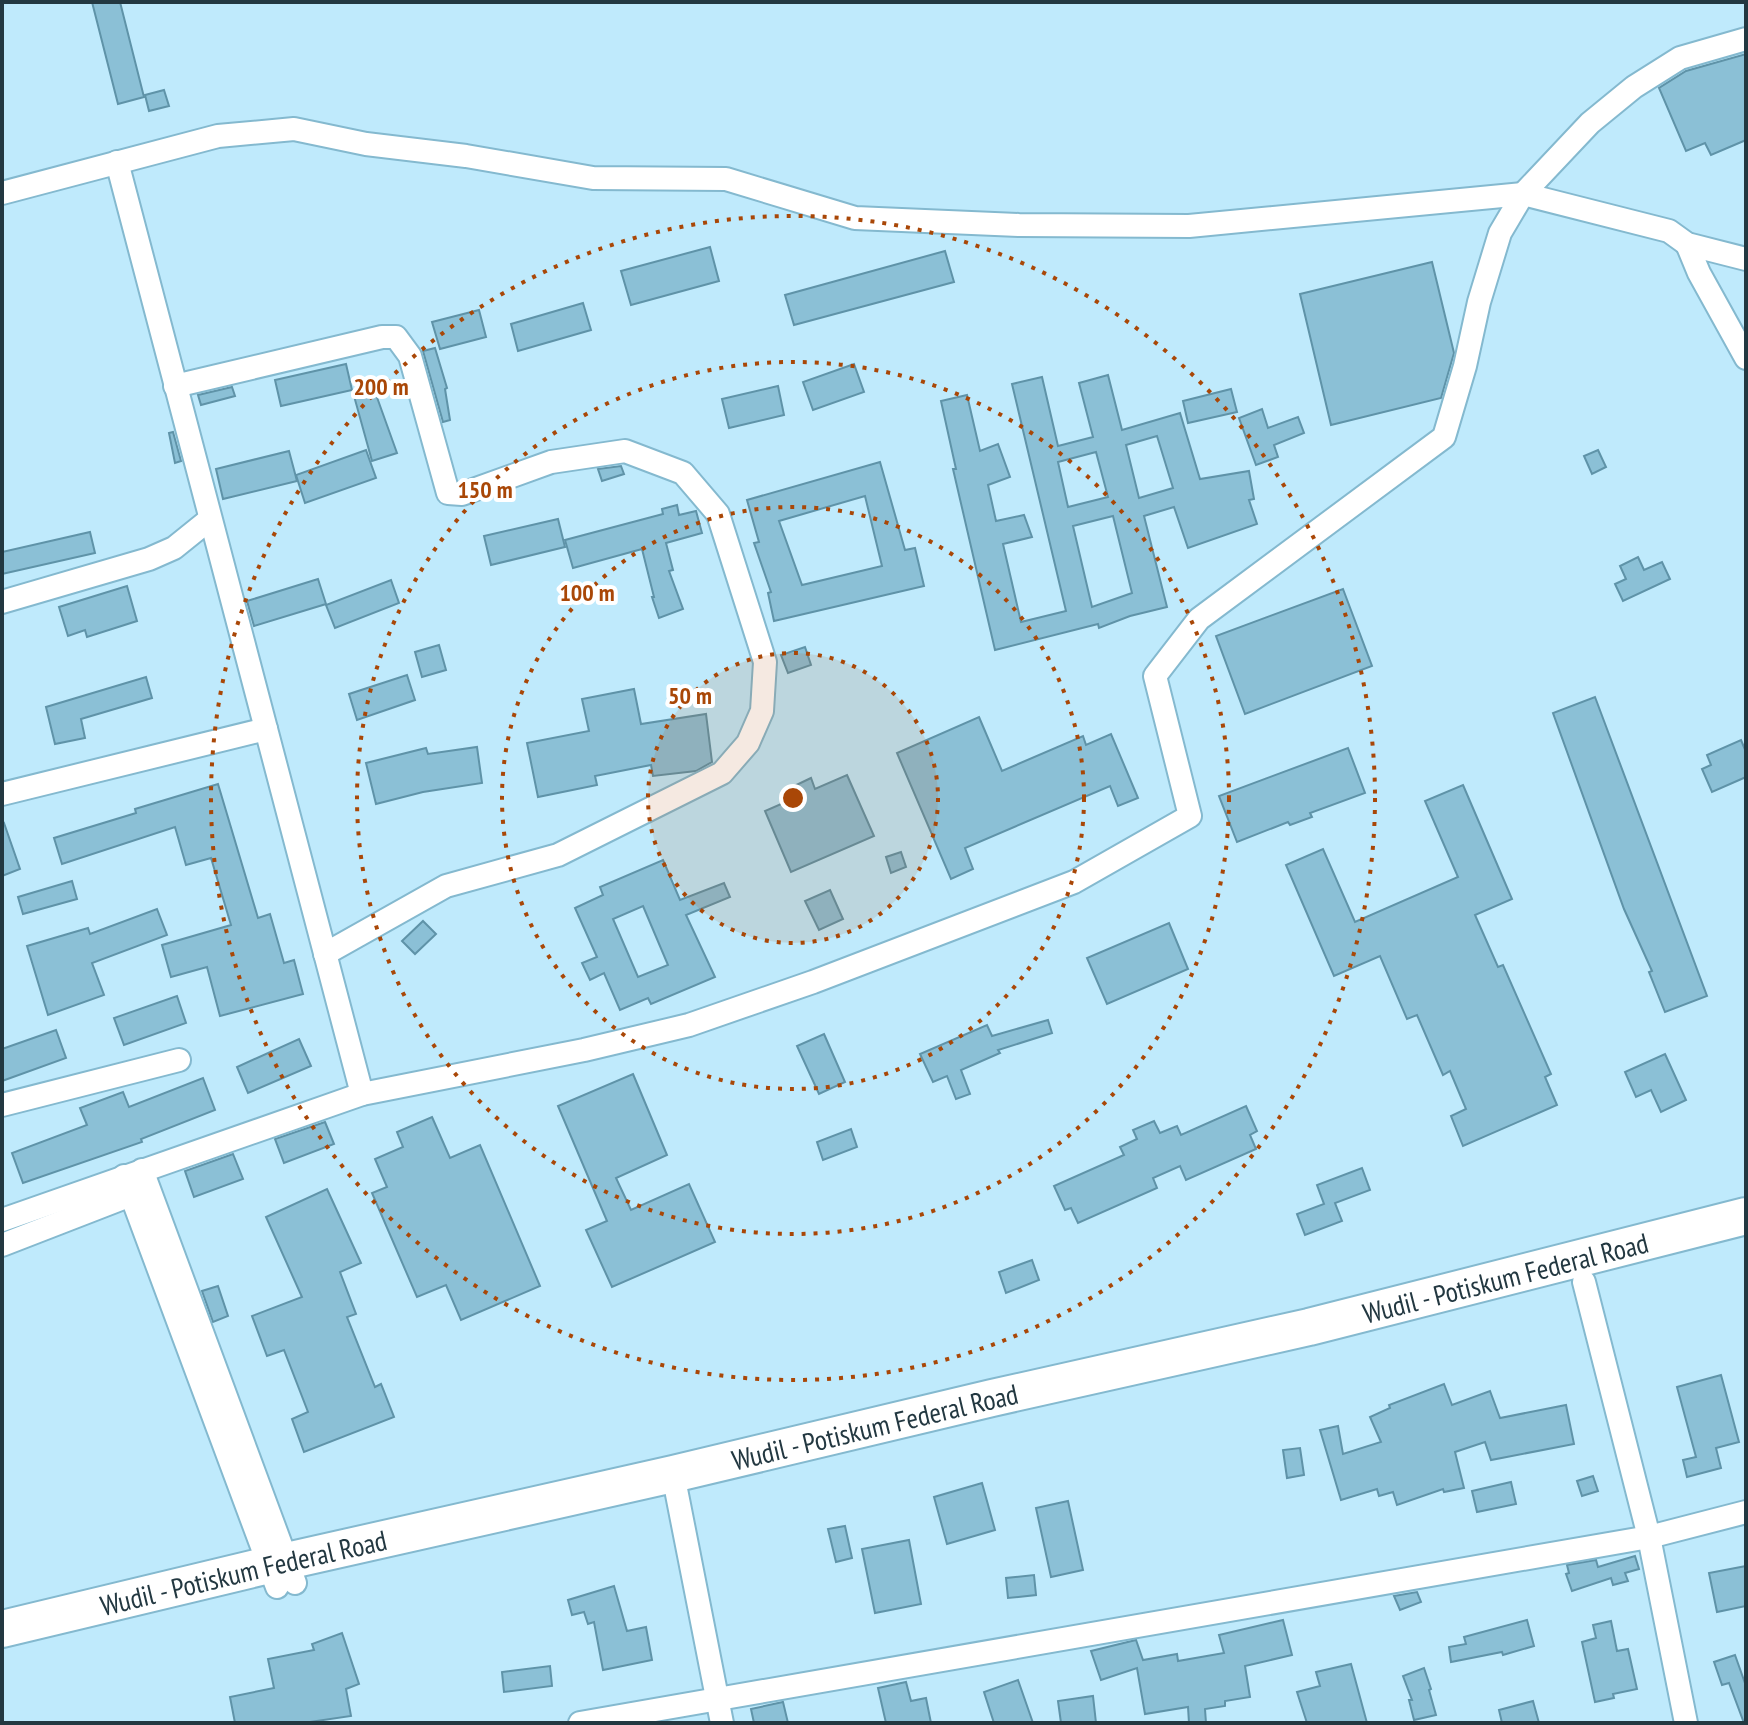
<svg xmlns="http://www.w3.org/2000/svg" width="1748" height="1725" viewBox="0 0 1748 1725" font-family="'PT Sans Narrow',sans-serif">
<rect width="100%" height="100%" fill="#bfeafc"/>
<g fill="#8bc0d6" stroke="#5f93a8" stroke-width="2" fill-rule="evenodd">
<path d="M92 2H120L144 97 118 104Z"/>
<path d="M1746 54V140L1711 155 1705 143 1686 151 1659 88 1686 71Z"/>
<path d="M164 90 169 106 149 111 145 95Z"/>
<path d="M710 247 719 281 631 305 621 271Z"/>
<path d="M945 251 954 282 794 325 785 295Z"/>
<path d="M1432 262 1454 353 1441 398 1331 425 1300 294Z"/>
<path d="M583 303 591 330 518 351 511 324Z"/>
<path d="M479 310 486 337 440 349 432 322Z"/>
<path d="M435 348 447 388 445 389 450 420 443 422 423 351Z"/>
<path d="M346 364 352 390 281 406 275 380Z"/>
<path d="M854 364 864 392 813 410 803 382Z"/>
<path d="M1108 375 1122 430 1180 413 1200 479 1249 471 1254 499 1249 500 1257 524 1188 548 1174 507 1144 516 1167 607 1130 616 1099 628 1098 624 995 650 953 469H956L941 401 967 395 980 451 998 444 1010 477 988 485 996 521 1024 515 1032 537 1003 544 1021 622 1066 611 1012 384 1042 377 1058 446 1093 437 1079 383ZM1157 436 1173 488 1139 498 1126 445ZM1096 452 1108 497 1068 507 1058 462ZM1113 516 1132 593 1092 607 1073 526Z"/>
<path d="M778 386 784 415 729 428 722 399Z"/>
<path d="M232 387 235 396 201 405 198 395Z"/>
<path d="M374 389 397 453 372 461 354 396Z"/>
<path d="M1231 389 1237 412 1188 423 1183 401Z"/>
<path d="M1262 409 1268 428 1298 417 1304 433 1274 445 1278 457 1256 465 1239 418Z"/>
<path d="M173 432 181 461 175 463 169 433Z"/>
<path d="M366 450 376 478 305 503 296 475Z"/>
<path d="M1598 450 1606 467 1592 474 1584 456Z"/>
<path d="M289 451 297 481 223 499 216 469Z"/>
<path d="M880 462 905 550 915 548 924 586 774 621 768 593 771 592 754 543 759 542 747 500ZM865 496 882 566 802 585 779 521Z"/>
<path d="M621 466 624 474 602 481 598 469Z"/>
<path d="M677 505 679 515 696 511 702 533 666 543 673 570 669 571 683 609 659 618 652 597H654L642 549 573 568 565 540 663 514 662 509Z"/>
<path d="M558 519 565 547 491 565 484 536Z"/>
<path d="M90 532 95 553 2 574V552Z"/>
<path d="M1638 557 1644 570 1662 562 1670 579 1623 601 1615 584 1626 579 1620 566Z"/>
<path d="M318 579 326 604 254 626 247 601Z"/>
<path d="M391 580 399 603 335 628 326 605Z"/>
<path d="M127 586 137 621 87 637 85 630 68 636 59 607Z"/>
<path d="M1343 589 1372 666 1245 714 1216 636Z"/>
<path d="M439 645 446 670 422 677 415 652Z"/>
<path d="M805 647 811 665 788 673 781 655Z"/>
<path d="M407 675 415 700 357 720 349 694Z"/>
<path d="M146 677 152 698 81 719 85 738 55 744 46 707Z"/>
<path d="M634 689 641 724 706 714 712 762 696 771 653 776 651 765 595 776 597 785 538 797 527 743 589 731 582 699Z"/>
<path d="M1595 697 1707 996 1665 1012 1649 972 1652 971 1624 909 1553 713Z"/>
<path d="M979 717 1002 771 1083 736 1086 745 1111 734 1138 798 1118 806 1110 786 965 848 973 869 951 879 897 753Z"/>
<path d="M1741 740 1746 752V777L1712 792 1702 769 1711 765 1707 755Z"/>
<path d="M477 747 482 783 423 792 376 804 366 763 426 748 428 754Z"/>
<path d="M1348 748 1365 793 1310 813 1312 817 1290 825 1288 822 1237 842 1219 796Z"/>
<path d="M847 775 874 836 791 872 765 811 795 798 790 788 811 778 815 789Z"/>
<path d="M218 784 258 918 270 914 284 963 294 960 303 994 220 1016 207 967 171 977 162 945 231 925 211 858 186 865 175 827 62 864 54 838 136 813 135 809Z"/>
<path d="M1463 785 1512 899 1475 915 1498 967 1503 965 1551 1074 1545 1077 1557 1105 1463 1146 1451 1116 1466 1109 1450 1071 1443 1075 1417 1015 1407 1019 1380 956 1334 976 1286 865 1323 849 1355 922 1458 877 1425 801Z"/>
<path d="M4 823 20 869 2 876V824Z"/>
<path d="M901 852 906 867 891 873 886 857Z"/>
<path d="M663 860 680 900 724 883 730 897 686 915 715 977 651 1004 648 998 620 1010 604 973 590 980 582 963 597 957 575 908 603 895 600 887ZM643 906 668 965 638 977 613 919Z"/>
<path d="M72 881 77 899 23 914 18 897Z"/>
<path d="M830 890 843 919 819 930 805 901Z"/>
<path d="M157 909 167 935 92 963 104 995 48 1015 27 946 88 928 90 934Z"/>
<path d="M423 921 436 934 415 954 402 941Z"/>
<path d="M1169 923 1188 969 1107 1004 1087 958Z"/>
<path d="M177 996 186 1023 124 1045 114 1018Z"/>
<path d="M1048 1020 1052 1033 998 1050 1000 1053 961 1070 970 1094 956 1099 947 1076 933 1082 920 1054 987 1025 992 1036Z"/>
<path d="M56 1030 66 1058 2 1081V1049Z"/>
<path d="M824 1034 845 1082 819 1094 797 1046Z"/>
<path d="M299 1039 311 1066 248 1093 237 1067Z"/>
<path d="M1665 1054 1686 1100 1661 1112 1651 1090 1636 1097 1625 1072Z"/>
<path d="M633 1074 667 1155 616 1178 631 1210 689 1184 715 1242 612 1287 586 1230 607 1221 558 1106Z"/>
<path d="M203 1078 215 1110 141 1139 142 1142 23 1183 12 1153 87 1125 80 1108 123 1092 129 1107Z"/>
<path d="M1246 1106 1257 1131 1250 1135 1256 1149 1186 1180 1180 1166 1153 1178 1157 1188 1078 1223 1071 1208 1065 1210 1054 1186 1124 1155 1120 1147 1137 1139 1133 1130 1154 1121 1160 1133 1177 1126 1181 1135Z"/>
<path d="M432 1117 450 1158 480 1145 540 1286 461 1320 446 1285 417 1297 372 1193 387 1187 375 1159 403 1147 397 1132Z"/>
<path d="M325 1122 334 1144 284 1163 275 1139Z"/>
<path d="M851 1129 857 1147 823 1160 817 1142Z"/>
<path d="M233 1154 243 1179 194 1197 185 1171Z"/>
<path d="M1362 1168 1370 1190 1335 1203 1342 1221 1305 1235 1297 1214 1324 1204 1317 1185Z"/>
<path d="M327 1189 361 1263 340 1272 356 1314 347 1317 375 1387 381 1384 394 1417 304 1452 292 1419 308 1412 284 1350 267 1356 252 1316 302 1297 266 1217Z"/>
<path d="M1032 1260 1039 1280 1006 1293 999 1272Z"/>
<path d="M218 1286 228 1316 213 1322 202 1291Z"/>
<path d="M1721 1375 1739 1442 1716 1448 1721 1468 1687 1477 1683 1460 1696 1457 1677 1387Z"/>
<path d="M1444 1384 1452 1405 1490 1391 1500 1418 1566 1405 1574 1444 1491 1460 1485 1442 1455 1452 1464 1488 1444 1492 1443 1489 1397 1505 1393 1492 1379 1496 1377 1489 1341 1500 1320 1430 1338 1426 1343 1454 1381 1442 1370 1417 1390 1408 1389 1405Z"/>
<path d="M1300 1448 1304 1475 1287 1478 1283 1450Z"/>
<path d="M1593 1476 1598 1491 1582 1496 1577 1481Z"/>
<path d="M1511 1482 1516 1504 1477 1512 1472 1491Z"/>
<path d="M982 1483 995 1530 947 1544 934 1497Z"/>
<path d="M1068 1501 1083 1570 1051 1577 1036 1508Z"/>
<path d="M845 1526 852 1558 836 1562 828 1529Z"/>
<path d="M909 1540 921 1604 875 1613 862 1549Z"/>
<path d="M1635 1556 1639 1569 1625 1573 1628 1581 1613 1585 1611 1578 1572 1591 1566 1574 1569 1573 1567 1565 1596 1560 1598 1567Z"/>
<path d="M1746 1566V1606L1717 1612 1709 1573Z"/>
<path d="M1034 1575 1036 1595 1008 1598 1006 1578Z"/>
<path d="M614 1586 627 1631 646 1627 652 1660 603 1670 594 1622 588 1624 584 1612 572 1615 568 1600Z"/>
<path d="M1417 1592 1421 1602 1400 1610 1394 1596Z"/>
<path d="M1283 1620 1292 1655 1245 1666 1250 1697 1225 1701V1706L1205 1709 1206 1723H1189L1188 1707 1145 1714 1137 1668 1101 1680 1091 1651 1136 1640 1143 1660 1177 1654 1178 1661 1224 1653 1219 1635Z"/>
<path d="M1527 1620 1534 1646 1503 1655 1502 1652 1451 1662 1449 1647 1466 1644 1464 1637Z"/>
<path d="M1611 1621 1617 1651 1628 1649 1637 1689 1613 1694 1614 1698 1595 1702 1582 1642 1596 1638 1593 1625Z"/>
<path d="M342 1633 359 1684 346 1689 351 1716 303 1723H235L230 1697 274 1688 268 1659 314 1650 312 1644Z"/>
<path d="M1735 1655 1746 1686V1723H1744L1729 1683 1722 1685 1714 1662Z"/>
<path d="M1351 1664 1367 1723H1307L1297 1692 1320 1686 1316 1672Z"/>
<path d="M550 1666 552 1686 504 1692 502 1672Z"/>
<path d="M1424 1668 1431 1689 1429 1690 1436 1715 1414 1720 1409 1700H1412L1403 1676Z"/>
<path d="M1018 1680 1033 1723H994L984 1692Z"/>
<path d="M906 1682 911 1701 926 1698 931 1723H886L878 1688Z"/>
<path d="M1093 1696 1096 1723H1061L1058 1701Z"/>
<path d="M1533 1701 1539 1723H1502L1499 1710Z"/>
<path d="M783 1702 788 1723H754L751 1709Z"/>
</g>
<g fill="none" stroke-linecap="round" stroke-linejoin="round">
<g stroke="#84b9cf" stroke-width="26">
<g id="minor">
<path d="M117 162 362 1094"/>
<path d="M2 193 218 136 294 129 366 144 466 156 593 178 726 179 855 218 1019 225 1189 226 1523 194 1669 231 1687 244 1746 259"/>
<path d="M1687 244 1699 273 1746 358"/>
<path d="M175 386 382 337H396L410 356 448 493 462 494 551 462 625 451 683 473 718 514 765 662 762 711 748 743 722 773 558 855 446 886 325 954"/>
<path d="M2 602 149 559 174 548 210 519"/>
<path d="M2 794 266 729"/>
<path d="M2 1105 179 1060"/>
<path d="M142 1170 295 1583"/>
<path d="M124 1176 277 1587"/>
<path d="M2 1220 362 1094 584 1050 689 1025 813 982 1074 882 1190 816 1155 676 1199 619 1444 437 1465 366 1479 302 1500 233 1523 194 1590 123 1634 87 1680 58 1746 39"/>
<path d="M2 1245 144 1190"/>
<path d="M1584 1282 1649 1537 1686 1723"/>
<path d="M673 1474 722 1723"/>
<path d="M580 1723 1649 1537 1746 1512"/>
</g>
</g>
<g stroke="#84b9cf" stroke-width="40">
<g id="primary">
<path id="s1" d="M2 1629 269 1565 673 1474 992 1398 1309 1327 1746 1216"/>
</g>
</g>
<use href="#minor" stroke="#fff" stroke-width="22"/>
<use href="#primary" stroke="#fff" stroke-width="36"/>
</g>
<circle cx="793" cy="798" r="145" fill="#a94707" fill-opacity=".12"/>
<g fill="none" stroke="#a94707" stroke-width="4" stroke-dasharray="4 8">
<circle cx="793" cy="798" r="145"/>
<circle cx="793" cy="798" r="291"/>
<circle cx="793" cy="798" r="436"/>
<circle cx="793" cy="798" r="582"/>
</g>
<g text-anchor="middle" dominant-baseline="central" stroke-width="8" stroke-linejoin="round" paint-order="stroke">
<g font-size="28" fill="#233841" stroke="#fff">
<text stroke="none"><textPath href="#s1" startOffset="1544">Wudil - Potiskum Federal Road</textPath></text>
<text stroke="none"><textPath href="#s1" startOffset="896">Wudil - Potiskum Federal Road</textPath></text>
<text stroke="none"><textPath href="#s1" startOffset="248">Wudil - Potiskum Federal Road</textPath></text>
</g>
</g>
<circle cx="793" cy="798" r="12" fill="#a94707" stroke="#fff" stroke-width="4"/>
<g font-size="24" text-anchor="middle" font-weight="bold" fill="#a94707" stroke="#fff" stroke-width="8" stroke-linejoin="round" paint-order="stroke">
<text x="381" y="395">200 m</text>
<text x="485" y="498">150 m</text>
<text x="587" y="601">100 m</text>
<text x="690" y="704">50 m</text>
</g>
<rect width="1748" height="1725" fill="none" stroke="#233841" stroke-width="8"/>
</svg>
